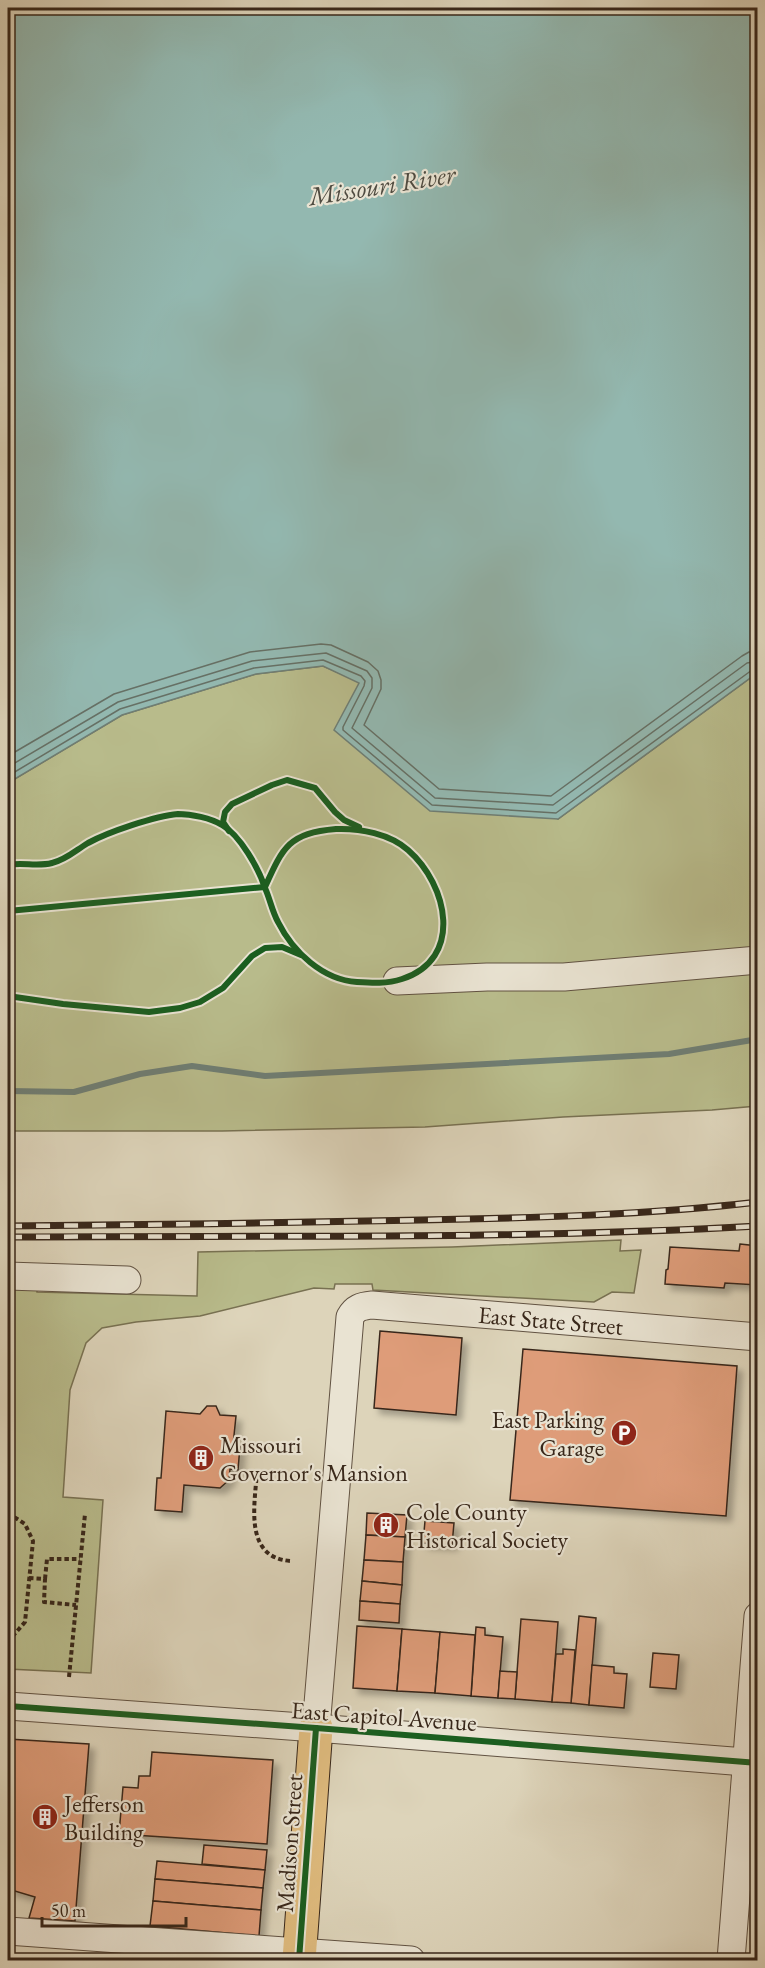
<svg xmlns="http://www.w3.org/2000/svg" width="765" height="1968" viewBox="0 0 765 1968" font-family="'EB Garamond',serif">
<defs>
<filter id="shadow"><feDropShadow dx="5.5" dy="5.5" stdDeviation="3" flood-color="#0004"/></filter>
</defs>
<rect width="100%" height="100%" fill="#ddd4ba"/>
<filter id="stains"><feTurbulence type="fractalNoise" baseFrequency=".00333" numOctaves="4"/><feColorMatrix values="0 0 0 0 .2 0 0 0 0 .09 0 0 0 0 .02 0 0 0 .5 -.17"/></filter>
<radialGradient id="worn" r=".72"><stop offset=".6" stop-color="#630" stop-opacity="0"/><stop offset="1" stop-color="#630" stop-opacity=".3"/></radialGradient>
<g fill="#b8bb8b" stroke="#787152" stroke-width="1.5">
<path d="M323 666 360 682 558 819 757 673V1106L712 1110 563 1117 425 1127 222 1131H8V783L122 715 256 674Z"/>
<path d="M621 1240 620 1251 641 1250 634 1293 612 1292 594 1302 373 1290 372 1284H335L334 1289 314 1288 200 1316 136 1322 102 1328 86 1343 70 1390 63 1497 103 1500 91 1673 8 1669V1287L37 1288V1292L197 1296 198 1252 452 1247Z"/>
</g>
<path fill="#93b8b0" stroke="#6f7e74" stroke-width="1.5" d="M8 8H757V673L558 819 430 811 334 730 359 683 323 666 256 674 122 715 8 783Z"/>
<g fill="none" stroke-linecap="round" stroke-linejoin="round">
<g stroke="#667065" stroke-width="1.5">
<path d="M8 756 114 694 250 652 321 644 331 645 368 662 378 671 381 680V689L364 725 439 789 551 796 742 656 749 652H758"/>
<path d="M8 767 118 702 252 661 326 653 367 671 372 678V688L352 728 435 798 553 805 747 663 758 661"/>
<path d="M8 776 120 709 254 668 323 660 361 676 365 681 364 686 343 727V730L432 805 556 813 752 670 758 668"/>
</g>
<path stroke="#6f7e74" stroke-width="6" d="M8 1091 74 1092 140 1074 192 1066 265 1076 669 1054 758 1039"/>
</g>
<g fill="#de9c79" stroke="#38271a" stroke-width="1.5" filter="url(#shadow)">
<path d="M740 1244 758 1246V1285L725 1283 724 1288 665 1284 666 1270 668 1269 670 1247 739 1251Z"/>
<path d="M380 1331 462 1338 456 1415 374 1408Z"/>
<path d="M523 1349 737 1366 726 1516 510 1500Z"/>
<path d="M207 1406H216L220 1415 236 1416 233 1445 240 1446 238 1470 230 1469 229 1480 220 1488 184 1485 182 1512 155 1510 157 1478H161L166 1411 200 1414Z"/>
<path d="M367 1513 407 1515 405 1537 366 1535Z"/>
<path d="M425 1521 454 1523 452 1545 423 1543Z"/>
<path d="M366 1535 405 1537 403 1562 364 1560Z"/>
<path d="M364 1560 403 1562 402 1585 362 1581Z"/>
<path d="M362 1581 402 1585 400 1604 360 1601Z"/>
<path d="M360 1601 400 1604 399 1623 359 1620Z"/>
<path d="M579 1616 596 1618 589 1705 571 1703Z"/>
<path d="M521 1619 558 1622 552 1702 515 1699Z"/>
<path d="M357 1626 402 1629 397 1691 353 1688Z"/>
<path d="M476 1627 485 1628V1635L503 1637 498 1698 471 1696Z"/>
<path d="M402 1629 440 1632 435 1693 397 1691Z"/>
<path d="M440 1632 475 1635 471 1696 435 1693Z"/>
<path d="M563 1649 575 1650 571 1703 552 1702 556 1654H563Z"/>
<path d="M653 1653 679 1655 676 1689 650 1687Z"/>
<path d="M592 1665 614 1667V1673L627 1674 624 1708 589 1705Z"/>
<path d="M500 1671 517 1672 515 1699 498 1698Z"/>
<path d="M8 1739 89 1744 75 1921 29 1918 35 1897 8 1889Z"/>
<path d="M152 1752 273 1760 267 1844 119 1834 123 1787 138 1788 139 1776H150Z"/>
<path d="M204 1845 267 1850 265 1870 202 1864Z"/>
<path d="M157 1861 265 1870 263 1888 155 1879Z"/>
<path d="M155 1879 263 1888 261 1910 153 1901Z"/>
<path d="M153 1901 261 1910 259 1936 150 1926Z"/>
<path d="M135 1945 151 1947 150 1960H133Z"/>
<path d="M167 1948 259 1960H166Z"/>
</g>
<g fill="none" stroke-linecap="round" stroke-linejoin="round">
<g stroke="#615242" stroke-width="29">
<g id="minor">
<path d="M397 981 487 977H564L758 960"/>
<path d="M8 1276 127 1280"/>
<path d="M8 1706 316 1728 758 1763"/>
<path id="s1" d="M316 1728 350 1317C355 1308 361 1306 372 1305L758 1337"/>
<path d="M8 1931 411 1960"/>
<path d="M731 1960 758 1616"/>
</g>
</g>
<g stroke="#38271a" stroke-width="35">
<path id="major" d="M299 1960 316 1728"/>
</g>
<g stroke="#38271a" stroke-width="4" stroke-dasharray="4.5 3" stroke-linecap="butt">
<path d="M257 1471C255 1504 243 1558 291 1561"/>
<path d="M8 1513 25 1524 33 1541 25 1622 12 1637 8 1639"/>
<path d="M29 1578 45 1579 44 1602 76 1605"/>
<path d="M45 1579 47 1559H80"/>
<path d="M69 1677 85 1514"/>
</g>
<use href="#minor" stroke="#e9e3d2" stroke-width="27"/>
<use href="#major" stroke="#deba7d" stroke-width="33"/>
<g stroke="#38271a" stroke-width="7">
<g id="rail">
<path d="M8 1226C146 1225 283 1223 421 1220 533 1218 646 1215 758 1202"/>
<path d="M8 1237C258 1235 508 1240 758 1226"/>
</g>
</g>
<use href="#rail" stroke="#e9e3d2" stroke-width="4.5" stroke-dasharray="14" stroke-linecap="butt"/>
<g stroke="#e9e3d2" stroke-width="10">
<g id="cycleway">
<path d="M229 831 223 822 225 812 232 804 272 785 287 780 315 788 335 812 344 820 359 827"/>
<path d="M8 865C23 862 37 867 52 863 66 860 76 850 88 843 108 832 155 816 178 814 191 814 211 818 222 825 240 835 259 869 265 888 270 899 272 911 278 922 293 952 323 980 357 982 372 983 387 984 402 979 464 959 448 885 408 850 390 834 360 828 336 829 289 833 283 847 265 887"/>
<path d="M8 911 265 887"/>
<path d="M8 996 63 1004 149 1012 180 1008 200 1002 223 988 252 956 265 948 282 947 301 955"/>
<path d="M8 1706 316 1728 758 1763"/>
<path d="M299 1960 316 1728"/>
</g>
</g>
<use href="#cycleway" stroke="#1b5e20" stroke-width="6"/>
</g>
<defs>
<g id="parking-disc" transform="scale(1.35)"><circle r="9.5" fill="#8f2418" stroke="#e9e3d2"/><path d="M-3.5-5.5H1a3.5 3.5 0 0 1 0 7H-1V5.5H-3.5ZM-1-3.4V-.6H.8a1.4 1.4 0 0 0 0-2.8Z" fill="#fff"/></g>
<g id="building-disc" transform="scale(1.35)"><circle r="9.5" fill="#8f2418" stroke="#e9e3d2"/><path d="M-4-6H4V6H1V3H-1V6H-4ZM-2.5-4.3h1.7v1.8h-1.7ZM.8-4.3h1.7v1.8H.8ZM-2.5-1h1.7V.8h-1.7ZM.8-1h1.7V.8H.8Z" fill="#fff"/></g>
</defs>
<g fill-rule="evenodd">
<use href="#parking-disc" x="624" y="1433"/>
<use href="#building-disc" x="201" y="1458"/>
<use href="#building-disc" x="386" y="1525"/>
<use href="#building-disc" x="45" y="1817"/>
</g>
<g text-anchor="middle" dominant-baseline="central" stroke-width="4.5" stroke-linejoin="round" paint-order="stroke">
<g font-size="24" fill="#38271a" stroke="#e9e3d2">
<text stroke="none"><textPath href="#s1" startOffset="618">East State Street</textPath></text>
<text transform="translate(384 1716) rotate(4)">East Capitol Avenue</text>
<text transform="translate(289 1843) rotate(-86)">Madison Street</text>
</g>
<g font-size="24" fill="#38271a" stroke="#e9e3d2" text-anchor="start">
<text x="604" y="1419" text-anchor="end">East Parking<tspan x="604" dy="28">Garage</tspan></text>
<text x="220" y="1444">Missouri<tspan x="220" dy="28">Governor's Mansion</tspan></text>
<text x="406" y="1511">Cole County<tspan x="406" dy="28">Historical Society</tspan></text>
<text x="64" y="1803">Jefferson<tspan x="64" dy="28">Building</tspan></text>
</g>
<g font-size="26" font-style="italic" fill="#4f4b40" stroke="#e9e3d2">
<text transform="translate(382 185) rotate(-9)">Missouri River</text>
</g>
</g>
<rect width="765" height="1968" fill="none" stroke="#ddd4ba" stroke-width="30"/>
<rect x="9" y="9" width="747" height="1950" fill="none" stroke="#38271a" stroke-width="3"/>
<rect x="15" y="15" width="735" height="1938" fill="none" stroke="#38271a" stroke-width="1.5"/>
<path d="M42 1917v9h144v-9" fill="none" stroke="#38271a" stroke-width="3"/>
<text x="51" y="1917" font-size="18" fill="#38271a" stroke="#e9e3d2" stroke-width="4.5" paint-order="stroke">50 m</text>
<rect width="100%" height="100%" filter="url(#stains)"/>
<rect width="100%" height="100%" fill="url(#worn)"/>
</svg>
